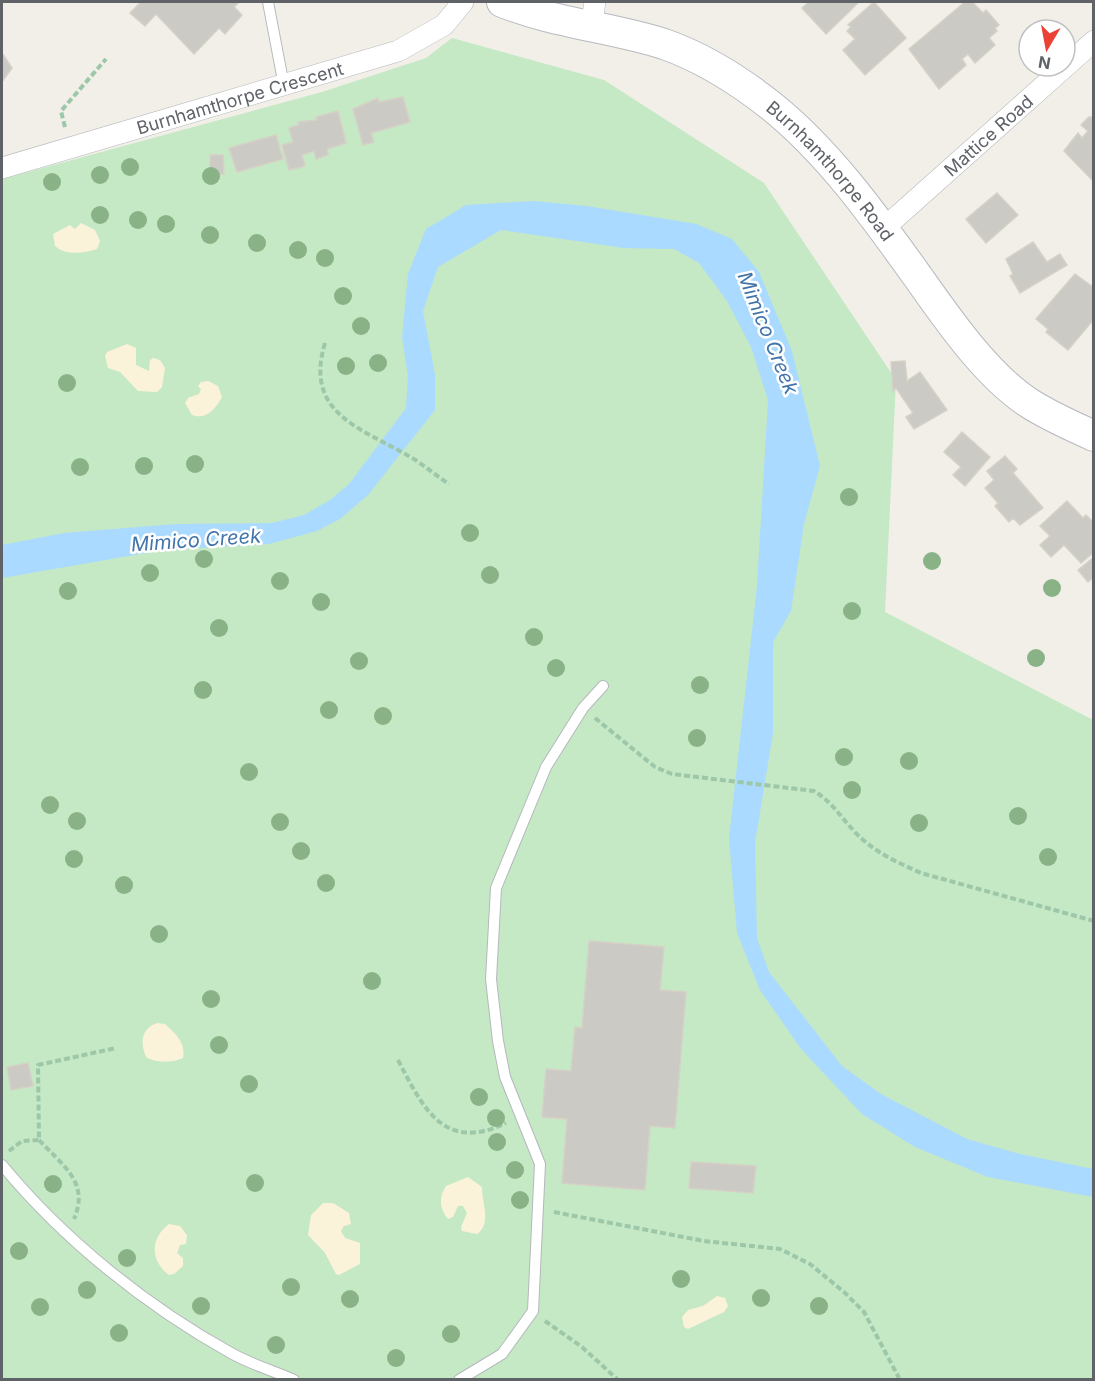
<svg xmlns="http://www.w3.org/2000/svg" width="1095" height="1381" viewBox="0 0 1095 1381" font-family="Inter,sans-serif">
<rect width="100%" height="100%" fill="#f1efe8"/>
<path fill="#c5e8c5" d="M452 38 604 80 764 183 896 380 885 612 1093 720V1379H2V179L322 92 426 58Z"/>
<g fill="#fbf3d9">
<path d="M81 223 95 230 100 241 97 249C84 253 66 256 55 246L53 234 70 225 75 229Z"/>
<path d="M127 344 136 348V365L149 371 150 360 153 358 160 360 165 368 162 387 157 392 138 391 120 372 108 368 105 356 107 352Z"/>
<path d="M208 381 218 386 222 397C215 410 206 420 192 415L185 403 188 398 199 394 201 389 198 386 201 382Z"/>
<path d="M157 1023 165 1024C175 1033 186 1043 183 1058 174 1063 154 1063 146 1057 140 1042 141 1029 157 1023Z"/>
<path d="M468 1177 482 1187C482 1204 492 1224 477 1234L462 1231 461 1227 467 1213 463 1206H458L453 1217 448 1219C440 1209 438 1198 446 1186Z"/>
<path d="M323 1203H333L349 1213 351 1224 344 1226 341 1231 345 1238 360 1243V1264L339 1275 336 1274 325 1253 308 1235 311 1215Z"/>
<path d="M169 1224 180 1226 187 1235 186 1244 180 1245 177 1253 183 1258V1266L174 1274 169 1275C150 1261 150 1238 169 1224Z"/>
<path d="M717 1296 725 1298 728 1306 724 1312 688 1329 684 1327 682 1317 688 1310 703 1306Z"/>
</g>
<path fill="#aadaff" d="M533 201 587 206 696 224 732 239 759 272 792 351 820 466 804 524 791 611 773 642V733L755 843 757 938 769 972 842 1066 881 1094 967 1139 1020 1154 1093 1169V1197L988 1177 915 1147 862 1114 801 1049 760 990 737 933 729 838 757 586 768 400 751 347 727 301 699 263 674 249 624 248 501 230 438 267 423 311 435 375V410L368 495 340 519 317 531 269 544 163 550 2 578V545L64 533 176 524 272 523 304 515 330 500 349 484 406 408 408 376 402 337 408 274 426 229 466 205Z"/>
<g fill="#cccac5" stroke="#d6d1c6" stroke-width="1.5">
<path d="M141 2H239L234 7 242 15 225 34 219 28 194 54 156 14 145 26 130 13Z"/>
<path d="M809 2H859L826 34 802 8Z"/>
<path d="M874 2 906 38 865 75 843 50 855 39 847 31 851 27 848 25Z"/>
<path d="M965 2H972L983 13 986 10 999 25 995 28 997 31 989 38 995 45 975 63 968 54 962 59 966 65 939 89 909 49Z"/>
<path d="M2 53 12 68 2 82Z"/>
<path d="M403 97 410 122 371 133 374 142 363 145 353 109 378 98 379 102Z"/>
<path d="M338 111 346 143 327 149 328 155 316 159 314 151 302 155 305 166 289 170 282 145 293 142 289 128 299 125 298 122 317 120 316 117Z"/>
<path d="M1089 117H1094V182L1064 151 1078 133 1082 138 1088 131 1081 125Z"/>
<path d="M276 135 283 159 237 172 229 148Z"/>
<path d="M210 155H223L224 174 210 175Z"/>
<path d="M997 193 1018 215 986 243 966 219Z"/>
<path d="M1033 242 1047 262 1060 254 1067 265 1020 293 1010 276 1013 274 1006 259Z"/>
<path d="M1075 274 1094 288V319L1068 350 1046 332 1048 329 1036 319Z"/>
<path d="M905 361 907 381 920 372 947 410 914 429 906 417 913 413 896 388 893 391 891 362Z"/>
<path d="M962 432 990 457 965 486 953 475 961 467 944 452Z"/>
<path d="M1005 456 1017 469 1013 473 1043 508 1020 525 1013 518 1009 522 995 506 998 503 985 488 994 480 987 471Z"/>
<path d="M1067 501 1083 518 1086 515 1094 523V552L1081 563 1064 545 1051 557 1040 545 1050 536 1040 526Z"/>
<path d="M1094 557V577L1088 582 1078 570Z"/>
<path d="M589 941 664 947 660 990 686 992 675 1128 650 1126 645 1190 562 1183 567 1119 542 1117 546 1069 571 1071 575 1027 582 1028Z"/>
<path d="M28 1063 33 1086 11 1090 7 1067Z"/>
<path d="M691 1162 756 1166 753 1193 689 1188Z"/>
</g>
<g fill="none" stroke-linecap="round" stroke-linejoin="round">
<g stroke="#b5b8bc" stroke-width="12">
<g id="lane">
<path d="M268 2 284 86"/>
<path d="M2 1165C63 1239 146 1306 231 1353 250 1364 274 1371 294 1380"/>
<path d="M459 1380 502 1354 533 1311 540 1164 505 1077 498 1041 491 979 496 888 546 767 583 708 603 686"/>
</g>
</g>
<g stroke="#b5b8bc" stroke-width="22">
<g id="street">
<path d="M591 27 595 2"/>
<path id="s1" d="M2 168 398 51 444 25 463 2"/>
<path id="s2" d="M883 229 1094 41"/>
</g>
</g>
<g stroke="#b6babf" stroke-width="32">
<g id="secondary">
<path id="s3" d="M502 2C554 23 611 27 664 44 704 58 737 79 770 105 828 151 875 217 918 277 947 318 986 375 1029 403 1049 416 1072 426 1094 436"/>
</g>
</g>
<g stroke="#9cc7a9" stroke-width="4" stroke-dasharray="6 3" stroke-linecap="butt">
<path d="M65 127 61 111 106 59"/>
<path d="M325 343C304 412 358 427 407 455 422 463 435 475 449 484"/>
<path d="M595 718 655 767 672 774 814 791C831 801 840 816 854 831 872 851 896 862 921 873L1094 921"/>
<path d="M398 1060C423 1108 444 1153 506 1123"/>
<path d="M39 1140C62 1165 90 1182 74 1219"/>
<path d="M9 1151 22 1141 39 1140 38 1065 116 1048"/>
<path d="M554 1212 704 1241 780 1249 810 1264 844 1292 864 1312 899 1378"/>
<path d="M545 1321 582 1347 618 1380"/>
</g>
<use href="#lane" stroke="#fff" stroke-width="10"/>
<use href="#street" stroke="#fff" stroke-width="21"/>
<use href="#secondary" stroke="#fff" stroke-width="30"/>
</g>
<g fill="#89b387">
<circle cx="130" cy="167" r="9"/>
<circle cx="100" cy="175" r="9"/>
<circle cx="211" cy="176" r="9"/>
<circle cx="52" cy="182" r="9"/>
<circle cx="100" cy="215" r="9"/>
<circle cx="138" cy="220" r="9"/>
<circle cx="166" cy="224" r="9"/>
<circle cx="210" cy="235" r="9"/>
<circle cx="257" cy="243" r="9"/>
<circle cx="298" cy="250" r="9"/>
<circle cx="325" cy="258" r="9"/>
<circle cx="343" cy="296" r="9"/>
<circle cx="361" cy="326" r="9"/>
<circle cx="378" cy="363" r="9"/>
<circle cx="346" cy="366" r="9"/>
<circle cx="67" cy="383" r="9"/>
<circle cx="195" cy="464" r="9"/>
<circle cx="144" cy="466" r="9"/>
<circle cx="80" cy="467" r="9"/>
<circle cx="849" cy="497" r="9"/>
<circle cx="470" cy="533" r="9"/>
<circle cx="204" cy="559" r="9"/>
<circle cx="932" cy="561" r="9"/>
<circle cx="150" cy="573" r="9"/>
<circle cx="490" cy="575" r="9"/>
<circle cx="280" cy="581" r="9"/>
<circle cx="1052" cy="588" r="9"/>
<circle cx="68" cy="591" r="9"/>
<circle cx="321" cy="602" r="9"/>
<circle cx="852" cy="611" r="9"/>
<circle cx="219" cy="628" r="9"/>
<circle cx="534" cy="637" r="9"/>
<circle cx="1036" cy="658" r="9"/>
<circle cx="359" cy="661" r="9"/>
<circle cx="556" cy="668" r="9"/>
<circle cx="700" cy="685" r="9"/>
<circle cx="203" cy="690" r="9"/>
<circle cx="329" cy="710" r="9"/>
<circle cx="383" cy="716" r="9"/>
<circle cx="697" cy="738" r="9"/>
<circle cx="844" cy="757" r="9"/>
<circle cx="909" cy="761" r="9"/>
<circle cx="249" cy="772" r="9"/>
<circle cx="852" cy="790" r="9"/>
<circle cx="50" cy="805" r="9"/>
<circle cx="1018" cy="816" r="9"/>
<circle cx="77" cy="821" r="9"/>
<circle cx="280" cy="822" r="9"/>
<circle cx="919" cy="823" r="9"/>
<circle cx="301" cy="851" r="9"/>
<circle cx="1048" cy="857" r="9"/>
<circle cx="74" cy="859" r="9"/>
<circle cx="326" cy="883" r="9"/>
<circle cx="124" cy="885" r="9"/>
<circle cx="159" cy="934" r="9"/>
<circle cx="372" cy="981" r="9"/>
<circle cx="211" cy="999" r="9"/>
<circle cx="219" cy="1045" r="9"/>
<circle cx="249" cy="1084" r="9"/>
<circle cx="479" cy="1097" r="9"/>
<circle cx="496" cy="1118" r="9"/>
<circle cx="497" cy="1142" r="9"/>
<circle cx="515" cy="1170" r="9"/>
<circle cx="255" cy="1183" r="9"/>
<circle cx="53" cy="1184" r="9"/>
<circle cx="520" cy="1200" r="9"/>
<circle cx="19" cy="1251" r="9"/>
<circle cx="127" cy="1258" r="9"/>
<circle cx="681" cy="1279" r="9"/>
<circle cx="291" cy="1287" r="9"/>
<circle cx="87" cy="1290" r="9"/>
<circle cx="761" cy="1298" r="9"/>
<circle cx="350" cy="1299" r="9"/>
<circle cx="201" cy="1306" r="9"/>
<circle cx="819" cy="1306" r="9"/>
<circle cx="40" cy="1307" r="9"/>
<circle cx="119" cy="1333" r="9"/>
<circle cx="451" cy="1334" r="9"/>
<circle cx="276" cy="1345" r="9"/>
<circle cx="396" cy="1358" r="9"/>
</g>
<g text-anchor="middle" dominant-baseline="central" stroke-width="5" stroke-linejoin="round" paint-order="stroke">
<g font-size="18" fill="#5f6368" stroke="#fff">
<text stroke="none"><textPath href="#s1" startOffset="248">Burnhamthorpe Crescent</textPath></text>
<text stroke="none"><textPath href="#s2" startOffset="141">Mattice Road</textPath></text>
<text stroke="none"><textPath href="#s3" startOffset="380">Burnhamthorpe Road</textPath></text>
</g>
<g font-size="20" font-style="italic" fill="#4174aa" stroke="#fff">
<text transform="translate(768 333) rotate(68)">Mimico Creek</text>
<text transform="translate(196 540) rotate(-4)">Mimico Creek</text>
</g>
</g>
<rect width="1095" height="1381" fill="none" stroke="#5f6368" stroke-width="6"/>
<g transform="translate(1047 48) rotate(190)"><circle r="28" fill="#ffffff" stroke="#bfc1c3" stroke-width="1.5"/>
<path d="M0-4.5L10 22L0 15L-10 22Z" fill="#ea4335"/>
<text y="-9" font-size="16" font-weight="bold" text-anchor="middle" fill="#5f6368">N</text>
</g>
</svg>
